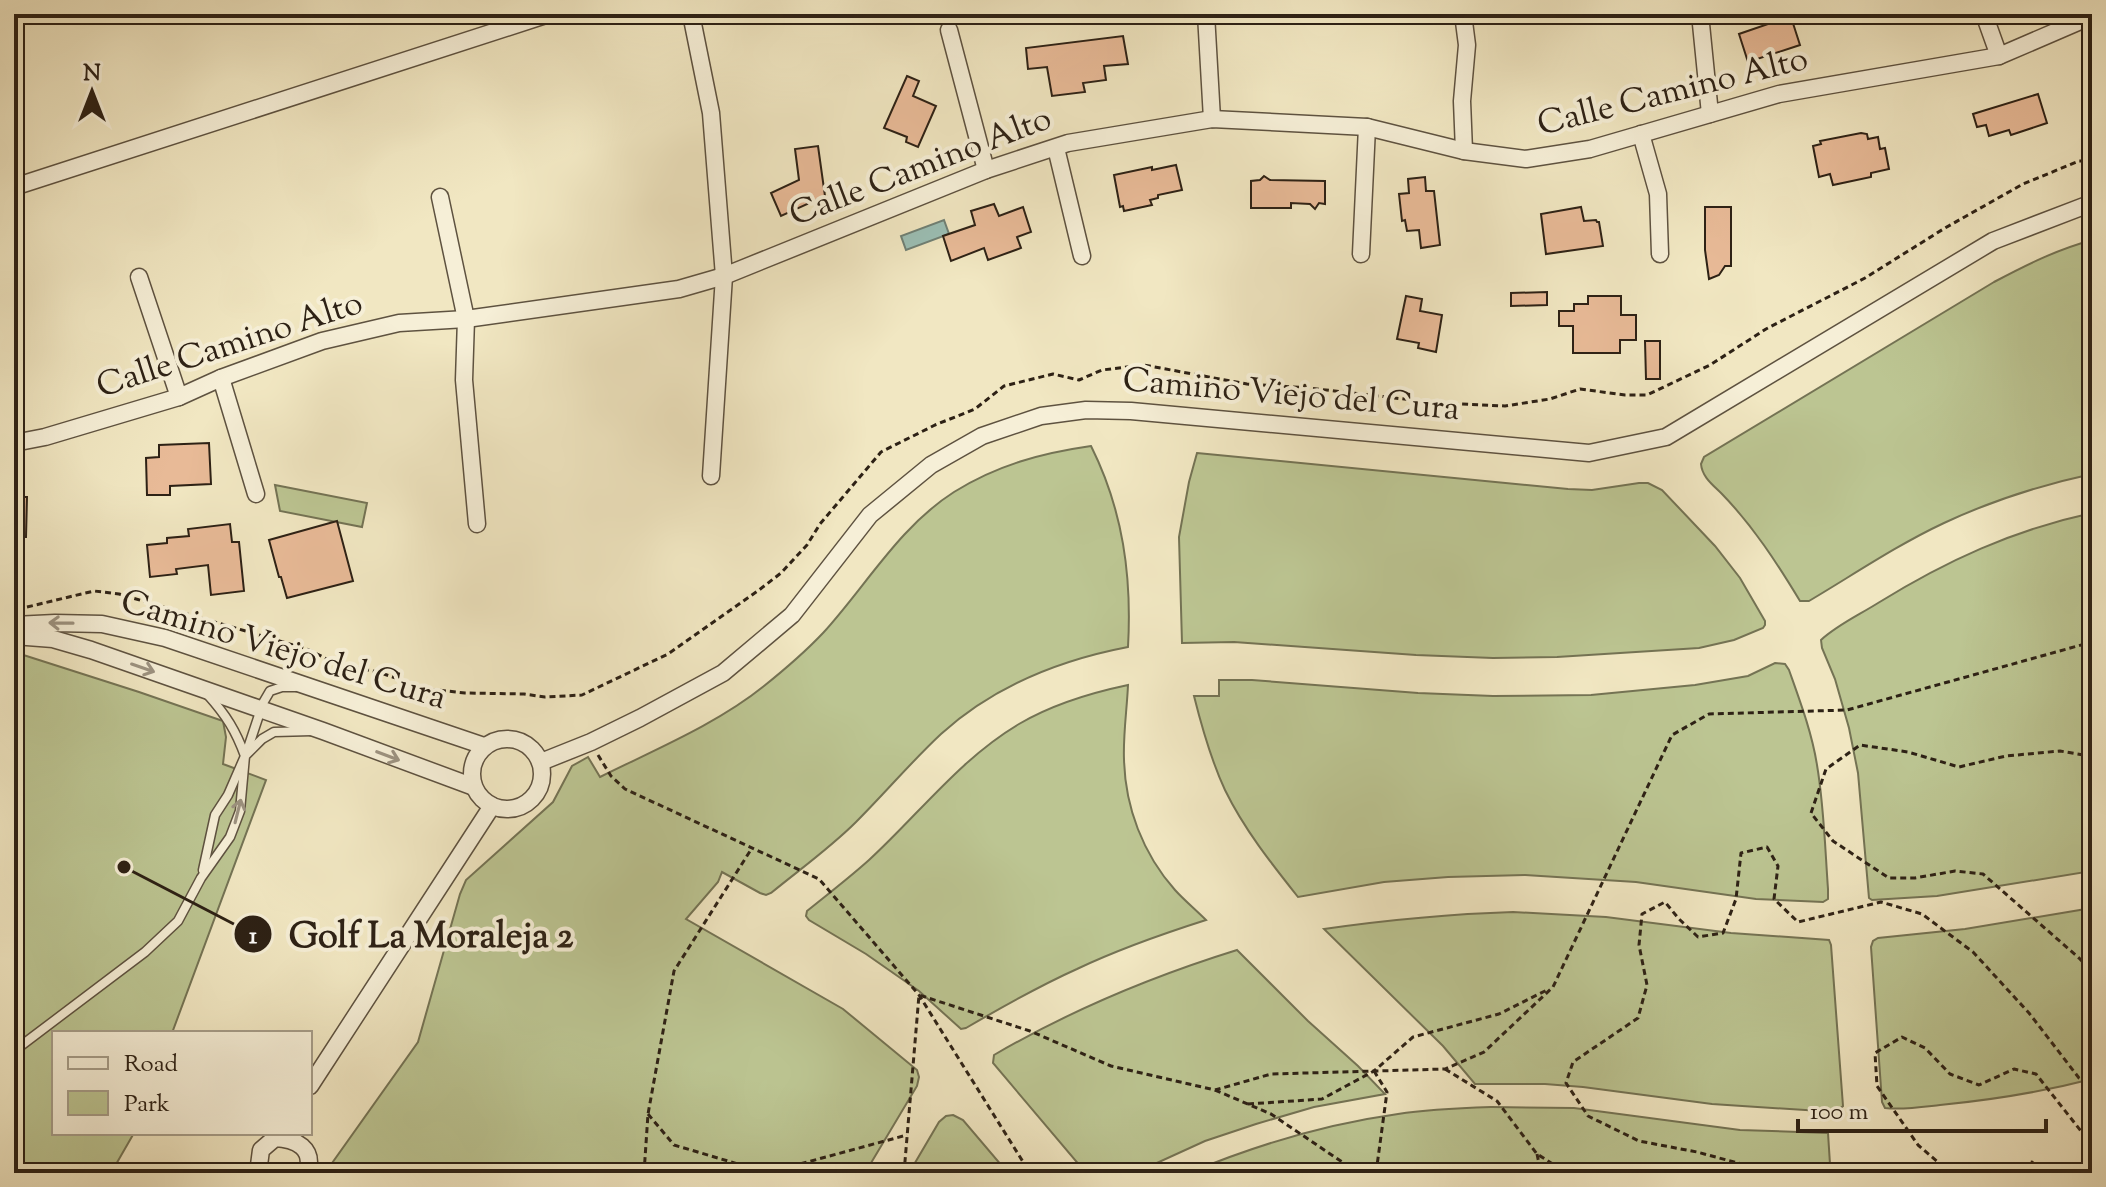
<svg xmlns="http://www.w3.org/2000/svg" width="2106" height="1187" viewBox="0 0 2106 1187" font-family="'Sorts Mill Goudy',serif">
<rect width="100%" height="100%" fill="#f1e7c2"/>
<filter id="stains"><feTurbulence type="fractalNoise" baseFrequency=".0025" numOctaves="4"/><feColorMatrix values="0 0 0 0 .2 0 0 0 0 .09 0 0 0 0 .02 0 0 0 .5 -.17"/></filter>
<radialGradient id="worn" r=".72"><stop offset=".6" stop-color="#630" stop-opacity="0"/><stop offset="1" stop-color="#630" stop-opacity=".3"/></radialGradient>
<g fill="#bcc592" stroke="#747354" stroke-width="2">
<path d="M2092 240V474C2041 485 1991 501 1944 523 1897 545 1853 575 1809 601H1800C1777 563 1753 526 1722 494 1713 485 1702 477 1701 464L1704 457 1994 282C2026 265 2056 250 2092 240Z"/>
<path d="M1091 446C1123 510 1132 576 1128 647 1060 660 994 686 941 734 911 762 885 793 856 822 830 848 799 870 771 893L766 895 760 893 722 872 718 882 686 919 843 1009 917 1070 919 1077 917 1086 865 1173H325L418 1042 460 894 466 880 553 802 572 766 588 757 600 777C654 750 717 724 764 686 784 670 805 652 823 633 866 586 899 527 954 492 997 465 1042 453 1091 446Z"/>
<path d="M1197 453 1568 489 1592 490 1639 483H1648L1662 490 1715 546 1740 578 1765 621V625L1763 628 1734 640 1699 648 1557 657 1493 658 1416 655 1234 642 1182 643 1179 537 1189 482Z"/>
<path d="M275 485 367 503 362 527 280 511Z"/>
<path d="M2092 513V871L1937 896 1872 900 1869 898 1858 773 1849 728 1835 679 1822 648 1821 640C1837 625 1859 615 1878 603 1946 561 2013 530 2092 513Z"/>
<path d="M14 652 139 692 223 721 226 737 223 764 266 780 172 1033H54V1133H134L111 1173H14Z"/>
<path d="M1775 663 1785 664 1789 670C1800 701 1812 733 1817 765 1824 806 1825 848 1828 889V899L1823 902 1756 899 1636 882 1525 875 1448 877 1384 882 1298 897C1271 863 1244 829 1225 790 1211 760 1202 728 1194 696H1219V680H1252L1418 693 1493 696 1591 695 1695 685 1748 676Z"/>
<path d="M1128 685C1127 709 1123 735 1124 759 1125 807 1143 854 1175 890 1184 900 1196 910 1206 920 1162 934 1119 949 1077 969 1039 986 1002 1007 966 1028L961 1029 919 991 866 954 809 920 806 916 807 911C828 894 849 878 869 860 919 814 960 759 1019 724 1053 704 1090 693 1128 685Z"/>
<path d="M2092 908V1079C2042 1092 1991 1100 1940 1105 1922 1107 1903 1110 1885 1108L1882 1102 1871 947 1873 941 1878 938 1965 929Z"/>
<path d="M1513 912 1606 917 1731 933 1829 940 1831 945 1843 1106 1836 1112 1712 1104 1583 1087 1545 1084H1475L1443 1046 1324 929C1387 920 1449 914 1513 912Z"/>
<path d="M1237 950 1308 1021 1358 1066 1385 1094 1314 1107 1256 1124 1205 1141 1135 1173H1086L993 1063 994 1055C1073 1009 1150 977 1237 950Z"/>
<path d="M1492 1107 1574 1108 1740 1130 1828 1133 1830 1164H1846V1173H1189C1256 1145 1326 1124 1398 1114 1429 1109 1461 1108 1492 1107Z"/>
<path d="M953 1115 963 1120 1008 1173H909L939 1122 946 1116Z"/>
</g>
<path fill="#9bbfb5" stroke="#6f8075" stroke-width="2" d="M944 220 949 234 906 250 901 236Z"/>
<g fill="#e8ba97" stroke="#2d2115" stroke-width="2">
<path d="M1774 14H1790L1800 45 1748 62 1739 34 1777 21Z"/>
<path d="M1123 36 1128 64 1104 66 1106 80 1083 83 1085 92 1052 96 1047 67 1028 69 1026 48Z"/>
<path d="M907 76 919 81 913 96 936 106 918 147 906 142 907 137 884 128Z"/>
<path d="M2038 94 2047 123 2011 135 2009 130 1989 136 1986 125 1977 127 1973 114Z"/>
<path d="M1861 133 1867 134 1868 139 1878 137 1880 149 1885 148 1889 169 1871 173V177L1833 185 1830 174 1819 177 1813 146 1821 144 1820 141Z"/>
<path d="M818 146 825 196 781 216 771 193 799 180 795 149Z"/>
<path d="M1176 165 1182 190 1158 195V198L1150 200 1152 205 1124 211 1123 206 1120 207 1114 175 1152 167V170Z"/>
<path d="M1264 176 1270 180 1325 181V204L1319 203 1315 209 1310 204 1291 203V208H1251V181L1260 180Z"/>
<path d="M1425 177 1426 191H1434L1440 245 1421 248 1419 230 1407 231 1405 220 1402 221 1399 194 1409 193 1408 179Z"/>
<path d="M994 204 999 216 1023 207 1031 232 1017 237 1021 248 988 260 984 248 951 261 943 236 975 225 971 211Z"/>
<path d="M1581 207 1584 221 1596 220 1597 222H1599L1603 246 1546 254 1541 214Z"/>
<path d="M1705 207H1731V266H1725L1719 275 1709 279 1705 250Z"/>
<path d="M1547 292V305L1511 306V293Z"/>
<path d="M1406 296 1422 299 1420 311 1442 315 1436 352 1418 348 1419 343 1397 339Z"/>
<path d="M1588 296H1621V315H1636V340H1620V353H1573V326H1559V311H1574V304H1588Z"/>
<path d="M1645 341H1660V379H1646Z"/>
<path d="M209 443 211 484 170 486V495H147L146 458 159 457V445Z"/>
<path d="M14 497H27L26 537H14Z"/>
<path d="M337 521 353 581 287 598 281 577H279L269 540Z"/>
<path d="M230 524 232 542H239L244 591 211 595 208 565 176 569 177 574 150 577 147 545 167 543V538L189 536 188 529Z"/>
</g>
<g fill="none" stroke-linecap="round" stroke-linejoin="round">
<g stroke="#5e5240" stroke-width="11">
<g id="lane">
<path d="M247 751 263 703 270 691 282 687H295"/>
<path d="M203 870 215 815 228 795 245 756C236 731 226 715 208 695"/>
<path d="M14 1051 145 952 178 921 201 878 230 837 240 811 245 756 262 739 274 732 312 731"/>
</g>
</g>
<g stroke="#5e5240" stroke-width="19">
<g id="street">
<path d="M691 14 711 113 724 276 711 476"/>
<path d="M1206 14 1212 119"/>
<path d="M1463 14 1467 45 1462 101 1464 151"/>
<path d="M1700 14 1710 114"/>
<path d="M1984 14 1999 56"/>
<path d="M949 30 986 170"/>
<path d="M1641 134 1658 194 1660 254"/>
<path d="M1056 148 1082 256"/>
<path d="M14 187 549 14"/>
<path d="M440 197 466 319 464 380 477 524"/>
<path d="M1361 254 1367 127"/>
<path d="M139 277 179 397"/>
<path d="M221 378 256 494"/>
<path d="M14 443 45 437 179 397 221 378 322 341 399 323 466 319 679 289 724 276 986 170 1068 143 1212 119 1367 127 1464 151 1526 159 1590 149 1779 94 1999 56 2092 16"/>
<path d="M14 625 55 623 102 624 165 638 484 746"/>
<path d="M14 636 53 639 91 650 323 731 474 787"/>
<circle cx="507" cy="774" r="35"/>
<path d="M541 762 591 742 640 718 723 673 792 615 870 515 931 465 982 436 1041 416 1086 410 1131 411 1589 453 1666 437 1993 241 2092 203"/>
<path d="M310 1086 492 806"/>
<path d="M258 1173 261 1150 275 1138C296 1139 315 1148 307 1173"/>
</g>
</g>
<g stroke="#2d2115" stroke-width="3" stroke-dasharray="6 4" stroke-linecap="butt">
<path d="M27 607 94 591 119 594 307 649 337 664 378 672 428 689 465 693 524 694 545 697 582 695 668 654 759 590 781 573 807 545 820 524 881 452 935 425 975 409 1004 386 1053 374 1079 380 1102 370 1144 365 1247 384 1309 388 1438 403 1505 406 1550 399 1580 389 1625 395H1647L1710 365 1766 329 1865 278 1945 228 2023 184 2079 161H2092"/>
<path d="M598 755 611 776 625 789 819 879 919 995 1025 1165 1028 1173"/>
<path d="M2092 760 2084 755 2060 751 2006 756 1959 767 1908 752 1860 745 1826 769 1811 813 1833 841 1889 878H1915L1955 871 1983 874 2079 958 2092 972"/>
<path d="M1445 1069 1497 1101 1537 1154 1567 1173"/>
<path d="M1374 1071 1387 1092 1376 1173"/>
<path d="M1215 1090 1271 1114 1351 1168 1353 1173"/>
<path d="M1248 1104 1322 1099 1374 1071 1413 1037 1499 1014 1547 990"/>
<path d="M648 1114 674 1145 738 1164H800L907 1135"/>
<path d="M1537 1154 1541 1173"/>
<path d="M644 1173 648 1114 674 971 752 848"/>
<path d="M904 1173 919 995 1030 1031 1111 1066 1215 1090 1271 1074 1445 1069 1484 1052 1553 987 1672 735 1709 714 1847 710 2092 642"/>
<path d="M1761 1173 1760 1169 1697 1152 1639 1141 1588 1116 1566 1083 1573 1062 1638 1018 1647 985 1639 945 1642 914 1665 902 1679 919 1698 937 1723 933 1736 899 1741 853 1767 847 1778 866 1774 899 1798 922 1881 902 1922 914 1973 952 2029 1013 2079 1078 2092 1086"/>
<path d="M1963 1173 1946 1169 1918 1145 1877 1086 1875 1053 1902 1037 1925 1048 1950 1074 1979 1085 2014 1069 2036 1074 2092 1145"/>
<path d="M2003 1173 2032 1162 2043 1173"/>
</g>
<use href="#lane" stroke="#f6efd7" stroke-width="8"/>
<use href="#street" stroke="#f6efd7" stroke-width="16"/>
</g>
<defs><path id="oneway-shaft" d="M-6 0H5M1.5-3L5.5 0L1.5 3" fill="none" stroke-width="1.6" stroke-linecap="round" stroke-linejoin="round" transform="scale(2)"/></defs>
<g stroke="#9c9280">
<use href="#oneway-shaft" transform="translate(61 623) rotate(-179)"/>
<use href="#oneway-shaft" transform="translate(143 668) rotate(19)"/>
<use href="#oneway-shaft" transform="translate(388 756) rotate(21)"/>
<use href="#oneway-shaft" transform="translate(238 811) rotate(-76)"/>
</g>
<g text-anchor="middle" dominant-baseline="central" stroke-width="8" stroke-linejoin="round" paint-order="stroke">
<g font-size="34" fill="#2d2115" stroke="#f6efd7">
<text transform="translate(1673 93) rotate(-14)">Calle Camino Alto</text>
<text transform="translate(921 168) rotate(-21)">Calle Camino Alto</text>
<text transform="translate(230 346) rotate(-18)">Calle Camino Alto</text>
<text transform="translate(1291 396) rotate(5)">Camino Viejo del Cura</text>
<text transform="translate(283 651) rotate(17)">Camino Viejo del Cura</text>
</g>
</g>
<path fill="none" stroke="#2d2115" stroke-width="3" d="M124 867L253 934"/>
<g fill="#2d2115" stroke="#f6efd7" stroke-width="3">
<circle cx="124" cy="867" r="8"/>
<circle cx="253" cy="934" r="20"/>
</g>
<g font-size="24" text-anchor="middle" font-weight="bold" fill="#fff">
<text x="253" y="943">1</text>
</g>
<g font-size="36" text-anchor="middle" font-weight="bold" fill="#2d2115" stroke="#f6efd7" stroke-width="8" stroke-linejoin="round" paint-order="stroke">
<text x="431" y="947">Golf La Moraleja 2</text>
</g>
<rect width="2106" height="1187" fill="none" stroke="#f1e7c2" stroke-width="48"/>
<rect x="16" y="16" width="2074" height="1155" fill="none" stroke="#2d2115" stroke-width="4"/>
<rect x="24" y="24" width="2058" height="1139" fill="none" stroke="#2d2115" stroke-width="2"/>
<rect x="52" y="1031" width="260" height="104" fill="#f6efd7" stroke="#a69d89" stroke-width="2"/>
<rect x="68" y="1057" width="40" height="12" fill="#f6efd7" stroke="#a69d89" stroke-width="2"/>
<text x="124" y="1071" font-size="24" fill="#2d2115">Road</text>
<rect x="68" y="1091" width="40" height="24" fill="#bcc592" stroke="#a69d89" stroke-width="2"/>
<text x="124" y="1111" font-size="24" fill="#2d2115">Park</text>
<g transform="translate(92 92)" stroke="#f6efd7" stroke-width="6" paint-order="stroke">
<path d="M0-6L14 30L0 20L-14 30Z" fill="#2d2115"/>
<text y="-12" font-size="22" font-weight="bold" text-anchor="middle" fill="#2d2115">N</text>
</g>
<path d="M1798 1119v12h248v-12" fill="none" stroke="#2d2115" stroke-width="4"/>
<text x="1810" y="1119" font-size="24" fill="#2d2115" stroke="#f6efd7" stroke-width="6" paint-order="stroke">100 m</text>
<rect width="100%" height="100%" filter="url(#stains)"/>
<rect width="100%" height="100%" fill="url(#worn)"/>
</svg>
